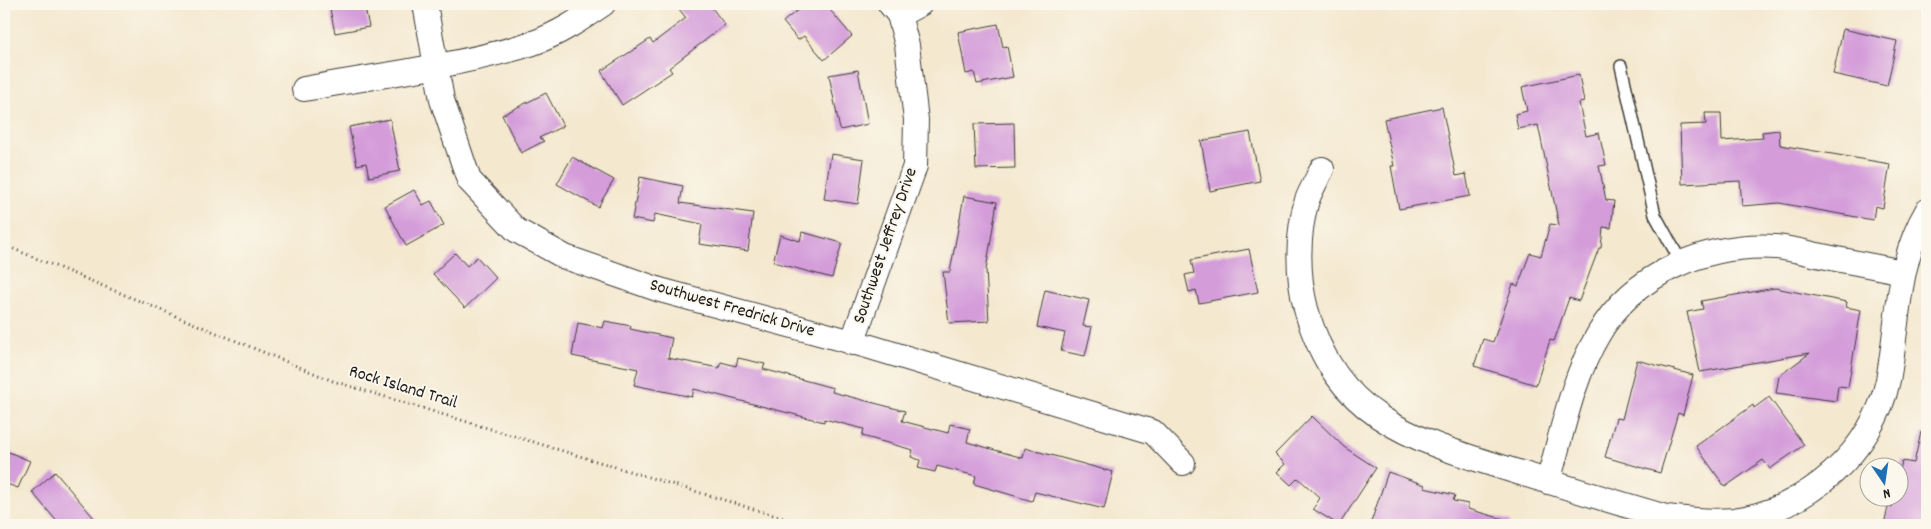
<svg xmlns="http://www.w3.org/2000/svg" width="1931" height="529" viewBox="0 0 1931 529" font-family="Dekko,sans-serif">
<rect width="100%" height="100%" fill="#fbf7ec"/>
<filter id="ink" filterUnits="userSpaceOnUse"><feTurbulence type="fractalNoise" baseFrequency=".02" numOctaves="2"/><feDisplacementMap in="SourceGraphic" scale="10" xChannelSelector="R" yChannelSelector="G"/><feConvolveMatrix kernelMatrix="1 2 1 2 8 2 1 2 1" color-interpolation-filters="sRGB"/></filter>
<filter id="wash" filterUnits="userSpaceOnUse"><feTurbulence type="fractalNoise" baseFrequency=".0096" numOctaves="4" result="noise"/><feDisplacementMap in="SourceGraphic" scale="20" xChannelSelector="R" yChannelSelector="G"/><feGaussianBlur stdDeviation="1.12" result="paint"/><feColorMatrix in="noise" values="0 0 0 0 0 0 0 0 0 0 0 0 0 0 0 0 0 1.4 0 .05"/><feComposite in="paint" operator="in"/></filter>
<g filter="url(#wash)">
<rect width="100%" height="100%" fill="#f4e8cf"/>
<g id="blocks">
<g fill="#d49dda">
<path d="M329 4H364L369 27 335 33Z"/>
<path d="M675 4H709L725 25 669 68 672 72 622 105 601 71 650 39 653 43 686 18Z"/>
<path d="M805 4H825L852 36 824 60 804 36 798 40 783 22Z"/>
<path d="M998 24 1003 47 1007 46 1013 77 977 84 974 72 966 74 958 32Z"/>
<path d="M1843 29 1897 41 1887 86 1833 74Z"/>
<path d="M858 70 868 124 840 130 829 75Z"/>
<path d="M1579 75 1584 102 1579 103 1586 136 1599 133 1606 165 1599 166 1606 200 1614 201 1611 228 1603 227 1601 248H1599L1579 301 1569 298 1554 341 1550 340 1536 385 1474 366 1483 339 1493 342 1513 284 1518 286 1530 253 1541 256 1550 224 1559 225 1538 125 1518 129 1515 114 1527 111 1522 87Z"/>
<path d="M546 93 563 126 539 138 544 141 521 153 502 115Z"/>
<path d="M1442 107 1456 176 1466 174 1470 196 1399 209 1391 166H1394L1384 119Z"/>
<path d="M1705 113H1721L1722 141 1763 138 1762 132 1779 130 1780 145 1890 164 1883 208 1875 206 1873 220 1779 203 1742 206 1740 181 1682 184 1680 125 1706 124Z"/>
<path d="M390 119 400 171 369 177 366 163 357 165 349 127Z"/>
<path d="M1014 123 1015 168 976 169 974 124Z"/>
<path d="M1250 132 1260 181 1210 191 1201 141Z"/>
<path d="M831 154 864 159 858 204 824 199Z"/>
<path d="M572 157 614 180 598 207 557 184Z"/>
<path d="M640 177 683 186 680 203 753 213 748 251 699 244 702 224 655 214 653 223 632 219Z"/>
<path d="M414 190 423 205 431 201 444 225 406 246 385 206Z"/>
<path d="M964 196 997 202 986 270 989 321 949 323 943 272H950Z"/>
<path d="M802 232 842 243 832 278 773 262 780 235 800 241Z"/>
<path d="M1249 249 1258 292 1199 303 1196 290 1189 292 1185 275 1194 273 1191 260Z"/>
<path d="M455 253 467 266 477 257 496 278 465 308 433 274Z"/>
<path d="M1775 288 1847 302 1846 307 1861 310 1848 387 1838 386 1836 401 1776 393 1779 376 1810 353 1700 372 1687 312 1703 309 1701 301Z"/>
<path d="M1045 290 1089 300 1083 326 1092 327 1085 356 1061 351 1065 333 1037 327Z"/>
<path d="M605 321 631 326 630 329 672 338 668 358 719 368 721 362 736 366 738 358 765 364 763 369 833 388 832 392 905 411 902 421 948 433 950 424 970 429 967 442 1023 458 1025 448 1113 472 1104 509 1035 492 1032 501 974 484 976 476 937 466 935 472 918 468 920 460 911 457 913 450 862 436 864 429 824 419V422L694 389 692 397 634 385 638 369 572 356 578 323 603 328Z"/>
<path d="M1637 360 1693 375 1683 415 1678 413 1660 473 1605 457 1616 418 1622 419Z"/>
<path d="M1769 397 1804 445 1770 469 1763 460 1725 487 1696 446 1753 405 1754 408Z"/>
<path d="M1312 416 1344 447 1376 468 1339 525 1313 509 1320 498 1298 478 1291 485 1277 472 1285 464 1275 454Z"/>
<path d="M1921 432 1927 433V525H1884L1888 506 1892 507 1895 496H1898V479L1902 461 1914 463Z"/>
<path d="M4 450 30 461 18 488 4 483Z"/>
<path d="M55 472 100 525H60L32 492Z"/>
<path d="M1388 472 1425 485 1424 488 1455 495 1453 501 1468 504V509L1510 521 1509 525H1370Z"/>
</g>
</g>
</g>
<g filter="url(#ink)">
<use href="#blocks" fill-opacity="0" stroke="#3c3b37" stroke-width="1"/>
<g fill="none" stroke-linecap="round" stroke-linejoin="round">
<g stroke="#3c3b37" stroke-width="14">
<path id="lane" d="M1621 66 1655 215 1681 262"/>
</g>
<g stroke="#3c3b37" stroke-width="26">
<g id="street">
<path d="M425 4 442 100 469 180 516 230 565 257 660 290 867 346 1153 432 1183 463"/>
<path d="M899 15 920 4"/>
<path d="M304 89C378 75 461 66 533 43 559 34 581 19 603 4"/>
<path d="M1322 169C1317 179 1311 190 1307 200 1297 234 1297 275 1306 309 1337 419 1412 439 1511 470 1562 486 1614 502 1666 517 1689 520 1711 522 1734 520 1805 511 1874 451 1888 380 1899 322 1896 263 1927 211"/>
<path d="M852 343 915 166 916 120 907 45 899 15 890 4"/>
<path d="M1548 482C1562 433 1572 379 1598 335 1633 273 1707 243 1776 247 1789 248 1804 252 1817 255 1845 261 1874 266 1903 272"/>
</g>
</g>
<path stroke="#3c3b37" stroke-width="3" stroke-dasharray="1 4" stroke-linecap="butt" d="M4 245 333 381 806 525"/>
<use href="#lane" stroke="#fff" stroke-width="11"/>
<use href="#street" stroke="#fff" stroke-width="24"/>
</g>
</g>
<g text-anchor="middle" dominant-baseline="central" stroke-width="4" stroke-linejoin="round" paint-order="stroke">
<g font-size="18" fill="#1c1c1c" stroke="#fbf7ec">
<text transform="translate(886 246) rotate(-71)">Southwest Jeffrey Drive</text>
<text transform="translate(732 309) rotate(16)">Southwest Fredrick Drive</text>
<text transform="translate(403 388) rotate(17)">Rock Island Trail</text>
</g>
</g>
<rect width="1931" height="529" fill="none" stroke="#fbf7ec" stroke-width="20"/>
<g transform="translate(1884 482) rotate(167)"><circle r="24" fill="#fbf7ec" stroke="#a29f99"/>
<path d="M0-4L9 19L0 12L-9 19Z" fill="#1f6fb2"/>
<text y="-8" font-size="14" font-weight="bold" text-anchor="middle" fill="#1c1c1c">N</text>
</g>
</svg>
